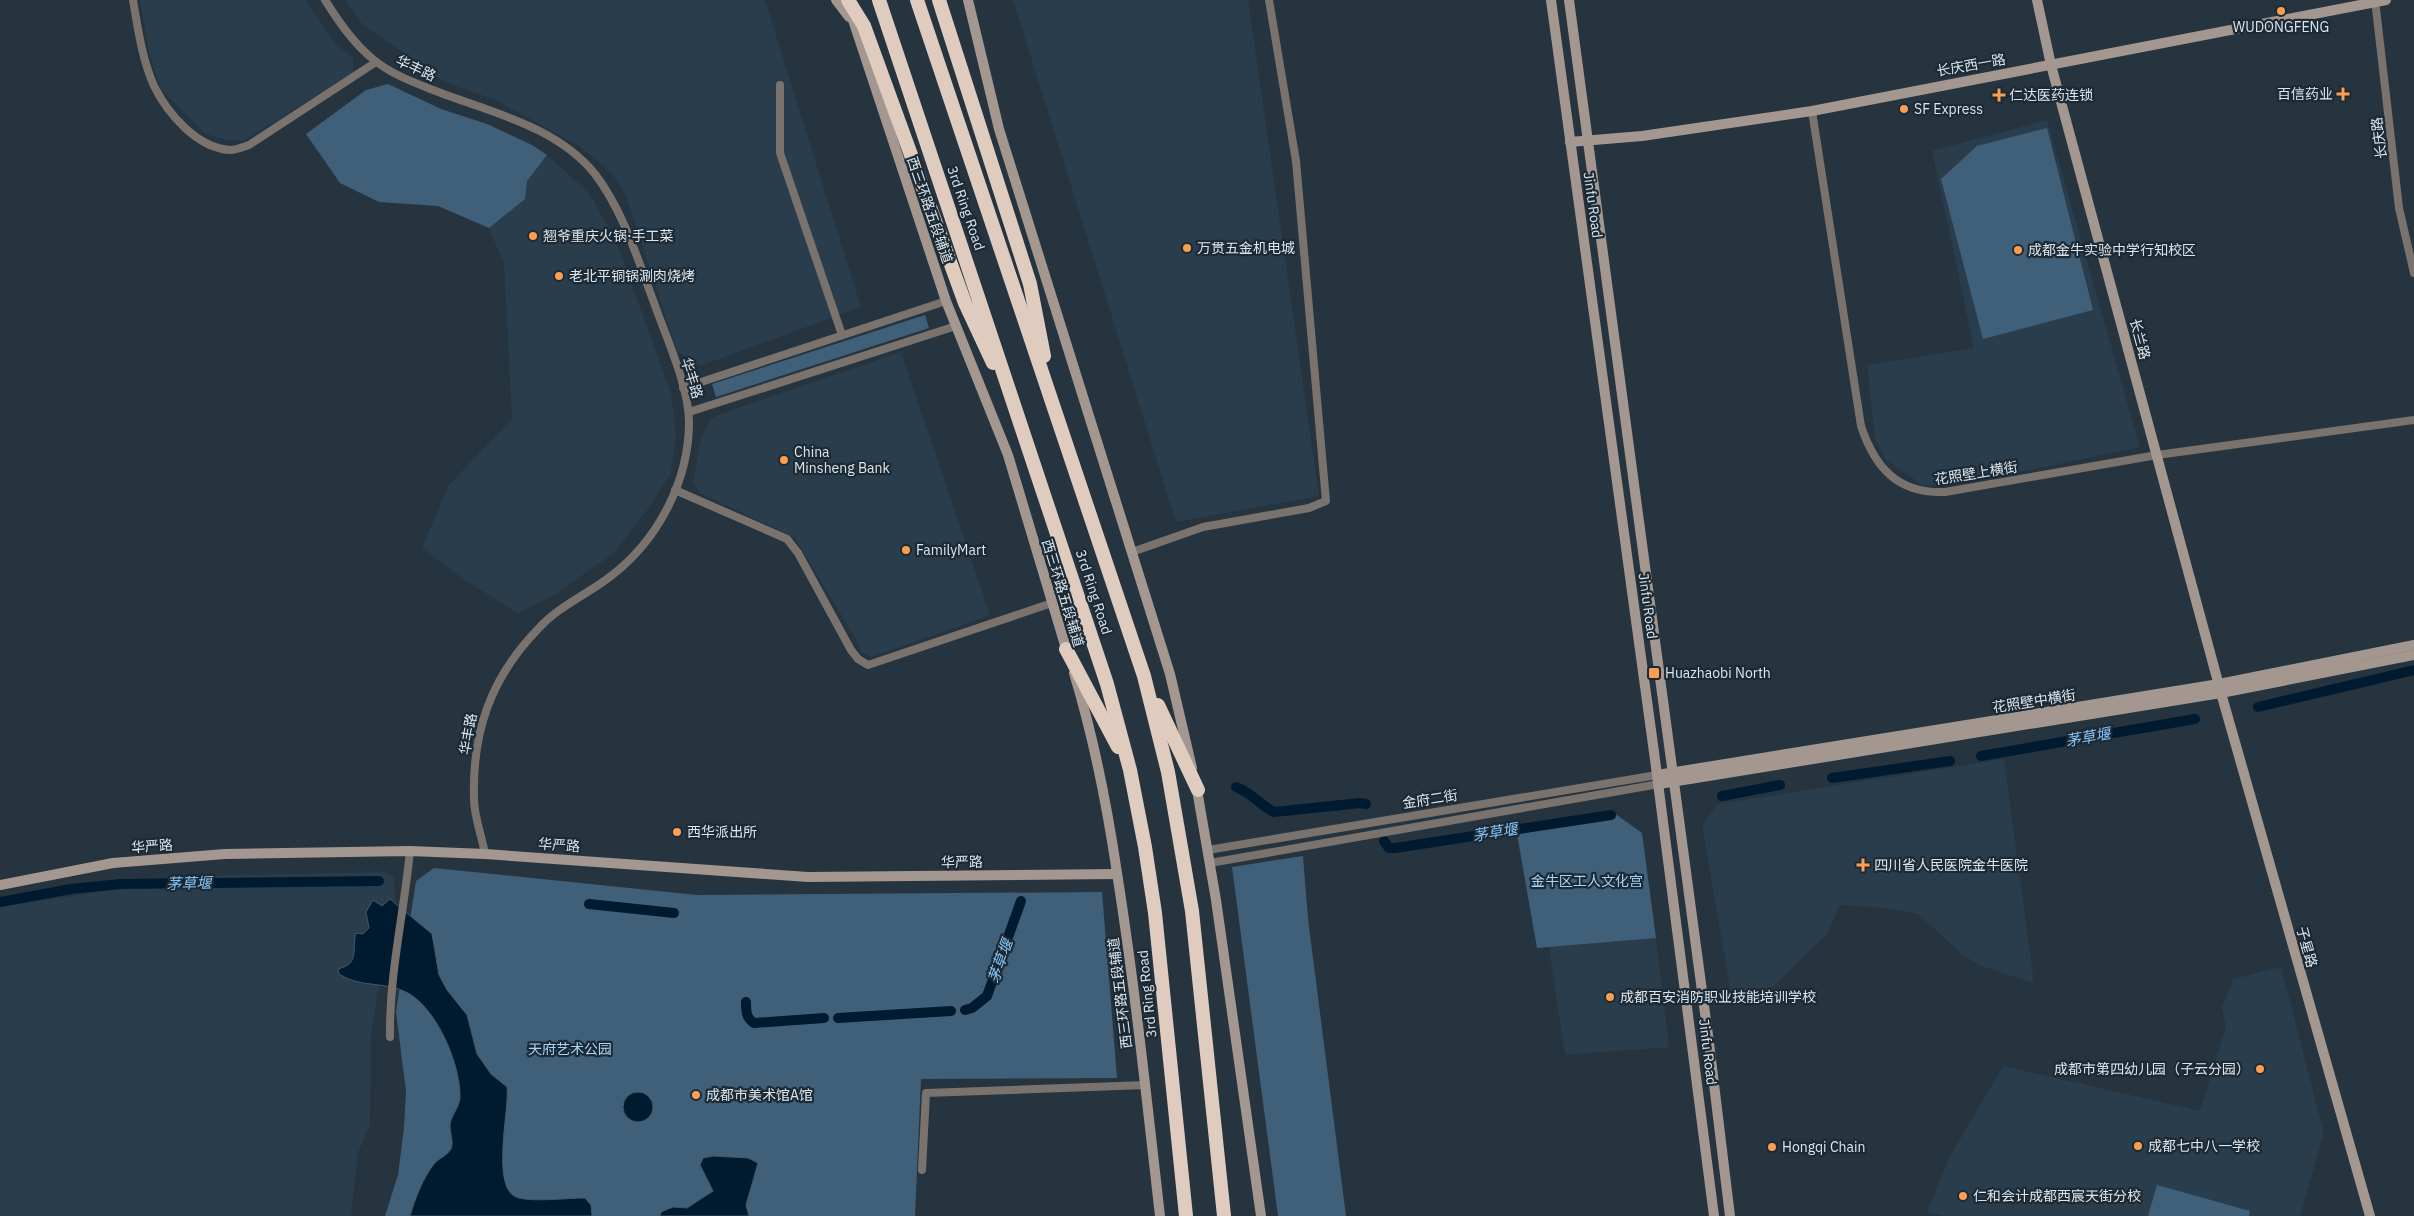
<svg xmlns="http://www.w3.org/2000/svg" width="2414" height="1216" viewBox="0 0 2414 1216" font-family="'IBM Plex Sans','Noto Sans SC',sans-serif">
<rect width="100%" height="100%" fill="#26343f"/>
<g fill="#2a3d4d">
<path d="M140 0H305L335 43 353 58V73L243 141 226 140 206 134 161 89 149 52Z"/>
<path d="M345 0H765L861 307 700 366 677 351 626 196 612 173 579 146 496 100 452 85 417 67 411 58 362 24Z"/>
<path d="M1013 0H1248L1319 496 1176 522Z"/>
<path d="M2047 120 2140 447 1976 481 1924 486 1886 460 1875 437 1867 365 1974 348 1932 151Z"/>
<path d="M547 155 589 193 616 241 671 393 676 433 671 473 648 509 616 551 556 594 518 613 463 579 422 548 448 486 512 419 504 263 489 228 525 199 527 181Z"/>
<path d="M901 352 990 615 872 657 861 652 857 641 795 538 700 493 693 484 699 446 703 432 711 419 718 415Z"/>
<path d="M2004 759 2034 983 1981 966 1963 955 1918 914 1886 908 1840 905 1827 934 1773 987 1731 994 1702 824 1718 804Z"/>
<path d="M386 872 394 878 395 898 392 930 379 980 371 1039 370 1124 358 1153 351 1216H0V907L203 876Z"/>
<path d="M1656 938 1669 1047 1565 1055 1549 947Z"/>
<path d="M2281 967 2324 1133 2300 1216H1943L1927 1212 1949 1158 2003 1066 2200 1111 2226 1027 2222 1008 2233 979Z"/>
</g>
<g fill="#40607a">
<path d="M388 84 441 109 487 124 532 145 547 155 527 181 525 199 489 228 438 206 379 202 340 183 306 134 366 90Z"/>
<path d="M2047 128 2093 310 1983 339 1941 179 1977 146Z"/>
<path d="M925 315 929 328 716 397 712 384Z"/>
<path d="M1610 810 1642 833 1656 938 1537 948 1517 834Z"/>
<path d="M1303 856 1308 919 1346 1216H1278L1232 867Z"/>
<path d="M434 868 697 895 1102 892 1117 1078 921 1079 915 1216H385L398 1175 404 1128 406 1091 396 1012 416 881Z"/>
<path d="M2157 1185 2250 1211 2249 1216H2148Z"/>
</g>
<g fill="#001b30" stroke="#425868">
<path d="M390 899 432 934 439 975 447 990 467 1015 477 1054 491 1074 507 1087C510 1109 489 1192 519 1198 535 1202 567 1198 585 1198L591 1205 592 1216H410C415 1199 423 1178 434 1164 439 1158 447 1156 451 1149 454 1141 450 1134 450 1126 450 1117 459 1108 460 1098 461 1065 437 1009 408 993 386 981 359 988 339 974L338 969C361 963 351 950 356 933L363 934 369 928 366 912 373 900 382 906Z"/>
<circle cx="638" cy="1107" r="15"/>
<path d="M713 1156 748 1158 758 1163 746 1205 749 1216H660L661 1212 673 1207 687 1208 713 1191 700 1165 703 1158Z"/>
</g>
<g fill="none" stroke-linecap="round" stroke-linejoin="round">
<g stroke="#001b30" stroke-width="10">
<path d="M2258 707 2414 670"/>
<path d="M1981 756 2195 719"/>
<path d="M1832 778 1950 761"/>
<path d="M1236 787C1252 793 1260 805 1274 812L1360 803 1366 804"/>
<path d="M1722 796 1780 785"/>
<path d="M1384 841 1389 848H1395L1611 815"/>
<path d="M0 902 71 889 121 884 379 881"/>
<path d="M589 904 674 913"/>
<path d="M746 1002C746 1011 746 1018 754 1023L824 1018"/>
<path d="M965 1010 972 1008 987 996 1021 901"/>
<path d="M838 1018 951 1011"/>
</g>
<g stroke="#7a736d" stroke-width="8">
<path d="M133 0C138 29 142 59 154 86 168 114 197 148 230 150 236 150 243 147 249 145L376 62"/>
<path d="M325 0C339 22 354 44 374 60 390 73 410 81 428 88 484 111 555 124 595 174 623 211 637 257 653 300 665 335 689 386 689 422 689 481 658 540 611 576 588 594 559 606 539 628 491 677 472 731 474 799 474 817 482 836 485 854"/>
<path d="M2375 0 2399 208 2414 273"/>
<path d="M780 85V153L842 335"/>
<path d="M1812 111 1861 426C1875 468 1898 494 1945 492L2157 455 2414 420"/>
<path d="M683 388 946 301"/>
<path d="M689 412 956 326"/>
<path d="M675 490 787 539 798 553 851 650 858 659 868 665 1052 603"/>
<path d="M1132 552 1203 527 1309 508 1326 501 1296 161 1269 0"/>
<path d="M1208 850 1657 775"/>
<path d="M1210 863 1659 784"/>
<path d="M390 1037C389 975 404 913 410 851"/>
<path d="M922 1170 926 1093 1145 1085"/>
</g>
<g stroke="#a3978f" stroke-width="10">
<path d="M836 0 849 17"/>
<path d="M968 0 999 129 1170 674 1192 768"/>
<path d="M1551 0 1654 752 1714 1216"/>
<path d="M1569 0 1709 1043 1730 1216"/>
<path d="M2037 0 2051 65 2221 693 2370 1216"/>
<path d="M849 8 946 301 1008 455 1068 655"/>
<path d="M1570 142 1642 136 1812 111 2386 0"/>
<path d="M1074 673C1094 739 1107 805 1117 873 1135 987 1147 1102 1160 1216"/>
<path d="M1657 775 2219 684 2414 645"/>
<path d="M1196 784 1216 900 1261 1216"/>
<path d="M1659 784 2221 693 2414 655"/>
<path d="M0 885 113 863 225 854 410 851 485 854 808 877 1117 874"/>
</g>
<g stroke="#dfccbf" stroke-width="14">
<path d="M848 0 864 26 965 303 993 363"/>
<path d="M879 0 1107 684 1130 770 1145 847 1155 913 1186 1216"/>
<path d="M917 0 1144 676 1168 772 1192 911 1224 1216"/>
<path d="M939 0 1030 284 1044 356"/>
<path d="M1066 649 1118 747"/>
<path d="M1158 705 1198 790"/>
</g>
</g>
<g fill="#fb9e51" stroke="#1c2a35" stroke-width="2">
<circle cx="2281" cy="11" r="5"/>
<path d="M2340.5 86.5h5v5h5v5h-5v5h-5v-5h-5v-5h5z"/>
<path d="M1996.5 87.5h5v5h5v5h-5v5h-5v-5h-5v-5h5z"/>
<circle cx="1904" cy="109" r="5"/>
<circle cx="533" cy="236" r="5"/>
<circle cx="1187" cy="248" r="5"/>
<circle cx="2018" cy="250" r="5"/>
<circle cx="559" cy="276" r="5"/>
<circle cx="784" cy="460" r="5"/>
<circle cx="906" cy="550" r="5"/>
<rect x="1648" y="667" width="12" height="12" rx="2.5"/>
<circle cx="677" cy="832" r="5"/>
<path d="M1860.5 857.5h5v5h5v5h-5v5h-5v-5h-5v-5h5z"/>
<circle cx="1610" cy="997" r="5"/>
<circle cx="2260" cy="1069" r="5"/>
<circle cx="696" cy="1095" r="5"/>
<circle cx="2138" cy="1146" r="5"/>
<circle cx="1772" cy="1147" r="5"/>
<circle cx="1963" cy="1196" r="5"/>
</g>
<g text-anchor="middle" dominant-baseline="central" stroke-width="4.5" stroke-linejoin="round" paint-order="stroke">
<g font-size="14" fill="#dce5ec" stroke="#1c2a35" text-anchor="start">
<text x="2281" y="27" text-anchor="middle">WUDONGFENG</text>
<text x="2333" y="94" text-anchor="end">百信药业</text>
<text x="2009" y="95">仁达医药连锁</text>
<text x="1914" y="109">SF Express</text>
<text x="543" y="236">翘爷重庆火锅·手工菜</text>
<text x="1197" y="248">万贯五金机电城</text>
<text x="2028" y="250">成都金牛实验中学行知校区</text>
<text x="569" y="276">老北平铜锅涮肉烧烤</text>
<text x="794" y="452">China<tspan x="794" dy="16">Minsheng Bank</tspan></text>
<text x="916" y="550">FamilyMart</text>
<text x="1665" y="673">Huazhaobi North</text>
<text x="687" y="832">西华派出所</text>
<text x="1874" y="865">四川省人民医院金牛医院</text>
<text x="1620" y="997">成都百安消防职业技能培训学校</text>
<text x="2250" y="1069" text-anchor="end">成都市第四幼儿园（子云分园）</text>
<text x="706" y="1095">成都市美术馆A馆</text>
<text x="2148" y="1146">成都七中八一学校</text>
<text x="1782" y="1147">Hongqi Chain</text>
<text x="1973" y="1196">仁和会计成都西宸天街分校</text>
</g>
<g font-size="14" fill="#dce5ec" stroke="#1c2a35">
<text transform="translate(1971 65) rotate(-10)">长庆西一路</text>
<text transform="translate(416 68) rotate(25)">华丰路</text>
<text transform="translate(2379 138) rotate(-97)">长庆路</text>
<text transform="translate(1593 205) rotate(82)">Jinfu Road</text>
<text transform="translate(966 208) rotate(71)">3rd Ring Road</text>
<text transform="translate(930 210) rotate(71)">西三环路五段辅道</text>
<text transform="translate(2140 339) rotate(75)">长兰路</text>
<text transform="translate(692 378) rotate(73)">华丰路</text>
<text transform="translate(1976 473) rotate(-9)">花照壁上横街</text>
<text transform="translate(1094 592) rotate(72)">3rd Ring Road</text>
<text transform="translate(1063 593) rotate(73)">西三环路五段辅道</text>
<text transform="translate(1648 606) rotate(82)">Jinfu Road</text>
<text transform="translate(2034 701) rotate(-9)">花照壁中横街</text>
<text transform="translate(468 734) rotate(-80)">华丰路</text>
<text transform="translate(1430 799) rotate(-9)">金府二街</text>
<text transform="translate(559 845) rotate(4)">华严路</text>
<text transform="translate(152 846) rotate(-4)">华严路</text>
<text transform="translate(962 862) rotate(-1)">华严路</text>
<text transform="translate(2307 947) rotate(75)">子星路</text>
<text transform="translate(1120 993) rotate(-97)">西三环路五段辅道</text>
<text transform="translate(1147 994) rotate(-96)">3rd Ring Road</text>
<text transform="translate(1708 1052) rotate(83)">Jinfu Road</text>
</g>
<g font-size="14" fill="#a5d4fa" stroke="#1c2a35">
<text x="1587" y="881">金牛区工人文化宫</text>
<text x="570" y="1049">天府艺术公园</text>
</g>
<g font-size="15" font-style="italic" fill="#87c5f8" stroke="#1c2a35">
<text transform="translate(2088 737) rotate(-10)">茅草堰</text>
<text transform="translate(1495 832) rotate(-9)">茅草堰</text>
<text transform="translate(189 883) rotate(-1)">茅草堰</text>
<text transform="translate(1000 961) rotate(-70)">茅草堰</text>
</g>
</g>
</svg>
